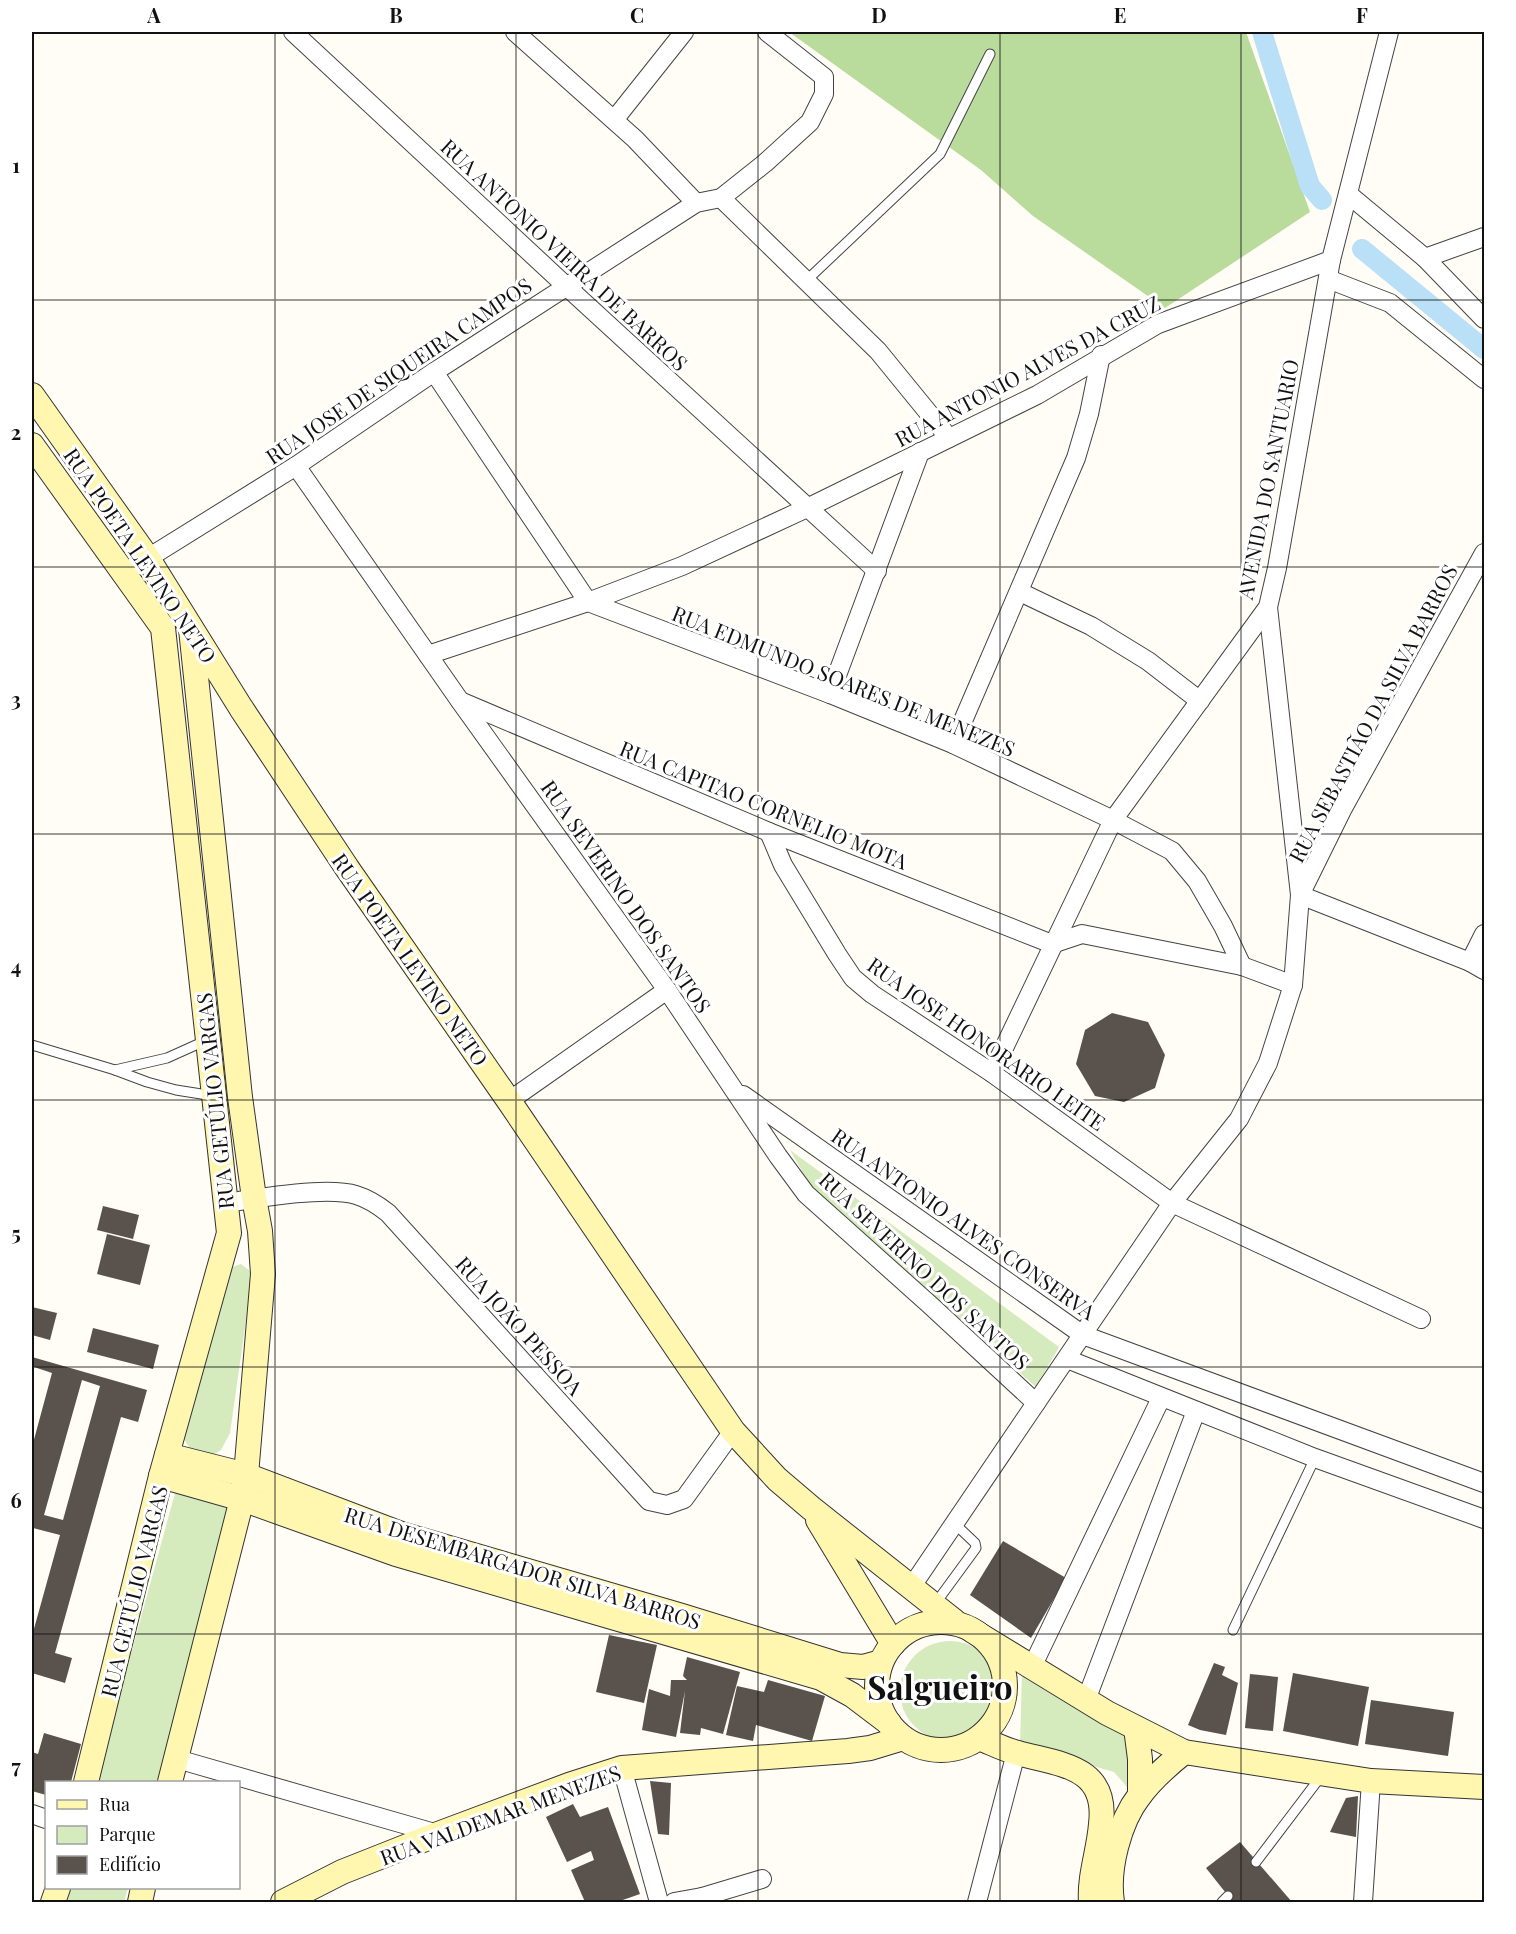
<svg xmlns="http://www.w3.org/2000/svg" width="1516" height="1934" viewBox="0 0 1516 1934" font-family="'Playfair Display',serif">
<rect width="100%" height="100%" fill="#fffdf5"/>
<g fill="#d5ebbd">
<path d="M790 1150 1059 1347 1036 1387 811 1187Z"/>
<path d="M241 1264 251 1272V1285L230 1433 221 1450 208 1458 192 1452 184 1439 229 1268Z"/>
<path d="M175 1493 233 1510 158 1782H96Z"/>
<circle cx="950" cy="1691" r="50"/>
<path d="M1022 1672 1129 1737 1134 1811 1128 1788 1114 1772 1020 1745Z"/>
<path d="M64 1888H128L124 1902H59Z"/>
</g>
<path fill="#b9dc9c" d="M789 32H1246L1310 212 1165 308 1033 216 981 170Z"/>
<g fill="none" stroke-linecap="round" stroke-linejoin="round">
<g stroke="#b9e0f7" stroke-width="20">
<path d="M1262 32 1310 186 1322 200"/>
<path d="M1362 249 1484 349"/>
</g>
</g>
<g fill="#5a524d" fill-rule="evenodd">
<path d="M1112 1013 1148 1022 1165 1055 1155 1088 1124 1102 1095 1096 1076 1064 1085 1030Z"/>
<path d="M103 1206 139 1215 133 1239 97 1230Z"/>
<path d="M107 1234 150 1245 140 1285 97 1274Z"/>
<path d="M32 1307 57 1313 50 1340 32 1335Z"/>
<path d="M93 1328 159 1345 153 1369 87 1352Z"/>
<path d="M32 1357 147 1390 138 1422 121 1417 55 1653 72 1658 65 1683 32 1673V1636L60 1535 33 1528 32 1532V1447L52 1373 34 1367 32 1375ZM82 1380 100 1386 63 1520 44 1515Z"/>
<path d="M1003 1541 1066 1578 1031 1638 970 1595Z"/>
<path d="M609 1635 657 1645 644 1703 596 1692Z"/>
<path d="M687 1657 740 1672 723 1734 701 1728 700 1735 680 1733 685 1691 676 1737 642 1730 649 1689 670 1696 671 1680H687L683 1676Z"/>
<path d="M1214 1663 1225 1667 1222 1675 1238 1683 1226 1735 1200 1730 1188 1725Z"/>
<path d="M1293 1673 1369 1687 1358 1746 1283 1731Z"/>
<path d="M1250 1674 1278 1677 1273 1731 1245 1728Z"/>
<path d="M768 1680 825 1696 812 1741 756 1725 753 1741 726 1735 737 1686 764 1692Z"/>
<path d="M1371 1700 1454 1712 1448 1756 1365 1744Z"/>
<path d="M44 1733 81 1744 71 1782H46V1795L32 1791V1752L38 1754Z"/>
<path d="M650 1781 671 1783 669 1835 658 1834Z"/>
<path d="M1358 1796 1356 1837 1330 1832 1346 1798Z"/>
<path d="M573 1804 580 1817 608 1807 640 1894 617 1902H585L571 1870 594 1860 591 1851 567 1862 546 1817Z"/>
<path d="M1240 1842 1292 1902H1233L1206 1868Z"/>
</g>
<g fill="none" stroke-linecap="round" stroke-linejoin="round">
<g stroke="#444" stroke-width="11">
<g id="lane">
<path d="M807 280 940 154 990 54"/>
<path d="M32 1045 115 1070 147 1082 176 1090 214 1096"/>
<path d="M115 1070 167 1058 207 1040"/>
<path d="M935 1604 976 1548 975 1543 954 1523"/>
<path d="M1233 1630 1315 1458"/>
<path d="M1256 1862 1322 1775"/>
<path d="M1222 1902 1228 1896"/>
</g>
</g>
<g stroke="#444" stroke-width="20">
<g id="street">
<path d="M293 32 566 286 877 571"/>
<path d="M515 32 635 139 696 203"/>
<path d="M614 120 684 32"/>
<path d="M1348 194 1425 258 1484 319"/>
<path d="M721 198 878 351 949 438"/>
<path d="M1425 258 1484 237"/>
<path d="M1328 279 1390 303 1484 379"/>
<path d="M434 372 588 602"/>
<path d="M296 466 460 701 667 990 778 1156 806 1194 929 1304 1036 1403 1172 1203 1239 1119 1268 1063 1293 985 1300 895 1268 607"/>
<path d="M124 573 296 466 434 372 696 203 721 198 765 163 810 122 824 94V77L767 32"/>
<path d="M1020 592 1091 626 1148 661 1200 701"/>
<path d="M588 602 830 694 953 744 1113 820 1172 851 1197 881 1223 926 1242 966"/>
<path d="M428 655 588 602 682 566 807 508 1037 395 1158 324 1331 260 1389 32"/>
<path d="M830 694 920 452"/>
<path d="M460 701 769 832 1052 944 1082 934 1242 966 1293 985"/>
<path d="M953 744 1076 458 1089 414 1101 355"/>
<path d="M769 832 783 865 837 954 853 978 872 994 992 1073 1172 1203 1421 1319"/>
<path d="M1300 895 1342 810 1484 553"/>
<path d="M1300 895 1470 962 1484 970"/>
<path d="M1470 962 1484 934"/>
<path d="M992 1073 1113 820 1268 607 1277 568 1331 260"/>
<path d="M743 1095 1083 1335 1484 1483"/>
<path d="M509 1101 667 990"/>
<path d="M227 1203C258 1198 327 1186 356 1195 369 1199 378 1205 388 1213L649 1501 667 1505 684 1499 733 1431"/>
<path d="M1067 1359 1315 1458 1484 1519"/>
<path d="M912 1586 1036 1403"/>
<path d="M1032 1667 1161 1398"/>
<path d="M1086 1700 1196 1411"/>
<path d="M177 1759 438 1834"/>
<path d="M622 1768 659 1902"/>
<path d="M32 1814 46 1819"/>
<path d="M702 1897 762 1879"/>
<path d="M674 1902 702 1897 710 1901"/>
<path d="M977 1902 1016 1753"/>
<path d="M1363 1902 1371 1781"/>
</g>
</g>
<g stroke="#333" stroke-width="26">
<g id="secondary">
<path d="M32 395 147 557 241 708 347 868 509 1101 733 1431 777 1479 811 1508 954 1621"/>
<path d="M32 445 163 628 229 1233 161 1476 86 1782"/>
<path d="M167 1455 246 1475 401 1534 682 1616 840 1665 863 1667 881 1662"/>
<path d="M161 1476 242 1499 396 1554 821 1678 852 1695 889 1723"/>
<path d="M818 1520 893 1644"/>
<circle cx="941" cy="1686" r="64"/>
<path d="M973 1631 1107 1713 1184 1752 1371 1781 1484 1787"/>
<path d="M1136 1728 1140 1759V1795"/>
<path d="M979 1738C992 1743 1005 1750 1018 1753 1061 1765 1108 1766 1101 1824 1099 1851 1089 1876 1091 1902"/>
<path d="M170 1782 242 1499 246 1475 263 1274 260 1231 254 1198 240 1097 191 629"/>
<path d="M53 1902 58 1888"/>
<path d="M140 1902 143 1888"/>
<path d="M283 1902 342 1872 438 1834 569 1785 622 1768 848 1751 870 1748 903 1738"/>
<path d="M1112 1902C1107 1869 1119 1822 1140 1795 1152 1779 1169 1764 1184 1752"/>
</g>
</g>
<use href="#lane" stroke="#fff" stroke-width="9"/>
<use href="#street" stroke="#fff" stroke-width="18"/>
<use href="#secondary" stroke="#fff6b0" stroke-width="24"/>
</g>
<path fill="none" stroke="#111" stroke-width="1.5" stroke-opacity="0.55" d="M275 32V1902M516 32V1902M758 32V1902M1000 32V1902M1241 32V1902M32 300H1484M32 567H1484M32 834H1484M32 1100H1484M32 1367H1484M32 1634H1484"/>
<g text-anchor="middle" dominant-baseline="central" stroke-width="6" stroke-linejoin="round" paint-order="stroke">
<g font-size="21" fill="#111" stroke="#fff">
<text transform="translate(565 254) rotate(43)">RUA ANTONIO VIEIRA DE BARROS</text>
<text transform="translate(398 370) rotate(-34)">RUA JOSE DE SIQUEIRA CAMPOS</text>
<text transform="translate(1027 370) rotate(-28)">RUA ANTONIO ALVES DA CRUZ</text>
<text transform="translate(1267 479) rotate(-79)">AVENIDA DO SANTUARIO</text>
<text transform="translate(141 555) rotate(56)">RUA POETA LEVINO NETO</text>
<text transform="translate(844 680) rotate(22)">RUA EDMUNDO SOARES DE MENEZES</text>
<text transform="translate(1372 713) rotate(-62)">RUA SEBASTIÃO DA SILVA BARROS</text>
<text transform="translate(764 804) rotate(22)">RUA CAPITAO CORNELIO MOTA</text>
<text transform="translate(627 896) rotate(55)">RUA SEVERINO DOS SANTOS</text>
<text transform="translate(411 959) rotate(55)">RUA POETA LEVINO NETO</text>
<text transform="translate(987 1043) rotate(35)">RUA JOSE HONORARIO LEITE</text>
<text transform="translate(214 1101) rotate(-96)">RUA GETÚLIO VARGAS</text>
<text transform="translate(964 1223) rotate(35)">RUA ANTONIO ALVES CONSERVA</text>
<text transform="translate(925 1270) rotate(43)">RUA SEVERINO DOS SANTOS</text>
<text transform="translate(520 1325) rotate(48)">RUA JOÃO PESSOA</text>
<text transform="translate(523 1567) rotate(17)">RUA DESEMBARGADOR SILVA BARROS</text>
<text transform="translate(133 1591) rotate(-76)">RUA GETÚLIO VARGAS</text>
<text transform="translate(500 1814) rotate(-20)">RUA VALDEMAR MENEZES</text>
</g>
<g font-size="33" font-weight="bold" fill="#111" stroke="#fff">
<text x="940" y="1686">Salgueiro</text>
</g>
</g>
<rect width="1516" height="1934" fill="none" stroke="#ffffff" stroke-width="66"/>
<rect x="45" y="1781" width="195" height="108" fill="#ffffff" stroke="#a0a0a0" stroke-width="1.5"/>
<rect x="57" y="1800" width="30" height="9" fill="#fff6b0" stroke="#a0a0a0" stroke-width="1.5"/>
<text x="99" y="1811" font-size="18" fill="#111111">Rua</text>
<rect x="57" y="1826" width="30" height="18" fill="#d5ebbd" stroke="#a0a0a0" stroke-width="1.5"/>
<text x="99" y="1841" font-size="18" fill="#111111">Parque</text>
<rect x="57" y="1856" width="30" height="18" fill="#5a524d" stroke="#a0a0a0" stroke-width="1.5"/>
<text x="99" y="1871" font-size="18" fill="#111111">Edifício</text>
<rect x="33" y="33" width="1450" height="1868" fill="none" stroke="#111" stroke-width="2"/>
<g font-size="20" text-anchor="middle" font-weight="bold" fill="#111">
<text x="154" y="23">A</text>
<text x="396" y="23">B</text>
<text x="637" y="23">C</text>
<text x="879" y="23">D</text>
<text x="1120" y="23">E</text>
<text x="1362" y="23">F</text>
<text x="16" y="173">1</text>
<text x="16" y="440">2</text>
<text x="16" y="707">3</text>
<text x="16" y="974">4</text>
<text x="16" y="1241">5</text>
<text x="16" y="1508">6</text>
<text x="16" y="1774">7</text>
</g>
</svg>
